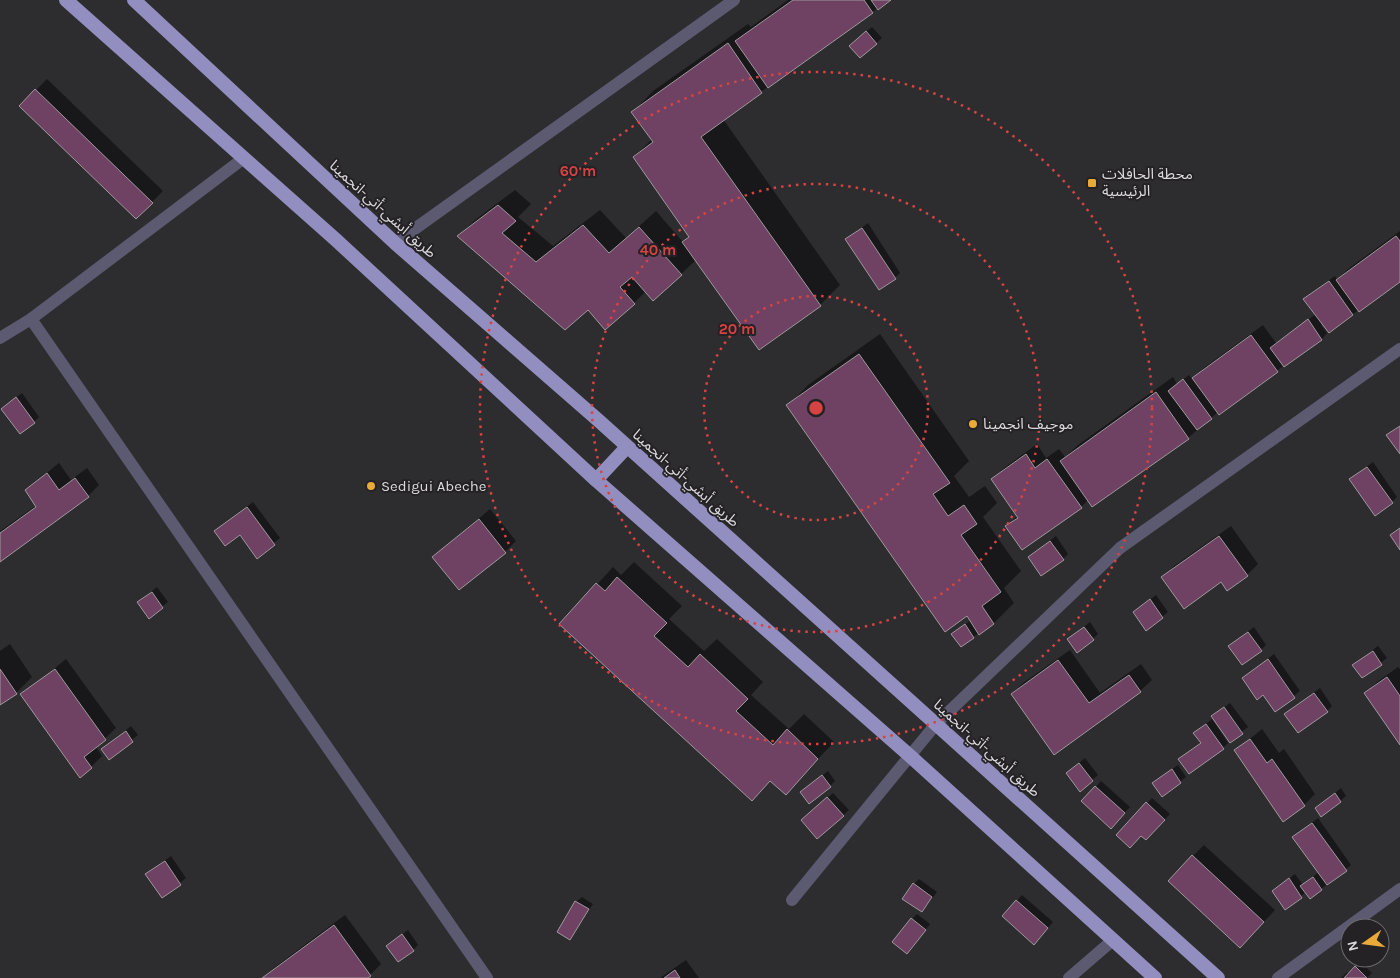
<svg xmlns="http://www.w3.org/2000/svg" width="1400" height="978" viewBox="0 0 1400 978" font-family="Karla,'Noto Sans Arabic',sans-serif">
<rect width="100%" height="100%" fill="#2d2c2f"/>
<g fill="#0007">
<path d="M788 0H889L723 119 840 285 820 305 696 260 681 274 646 291 634 303 459 236 475 220 515 190 531 204 518 217 553 246 600 210 626 238 656 211 683 242 690 236 634 157 652 139 633 112 653 91 748 24 751 27Z"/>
<path d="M872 27 882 38 860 57 856 40Z"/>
<path d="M47 79 163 191 136 218 21 106Z"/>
<path d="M868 223 900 273 895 278 847 239Z"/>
<path d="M1400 231V281L1329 331 1323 323 1321 325 1327 333 1322 339 1218 412 1188 438 1088 500 1081 507 1007 526 1018 515 993 479 1004 468 1037 444 1046 458 1059 449 1065 457 1078 445 1173 377 1177 384 1189 375 1192 379 1205 367 1263 325 1276 343 1316 314 1305 299 1310 294 1335 276 1337 280 1348 269Z"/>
<path d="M880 334 969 461 954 476 969 497 985 486 997 503 983 517 1021 571 1004 588 1014 603 994 623 973 637 953 634 971 620 788 406 808 385Z"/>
<path d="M22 393 39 417 34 422 8 404Z"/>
<path d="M1373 462 1397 497 1392 502 1351 479Z"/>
<path d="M59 463 71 480 87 468 99 485 88 496 0 561V531L37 505 26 490Z"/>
<path d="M253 502 280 538 257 557 240 534 221 526Z"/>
<path d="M490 509 516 541 505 552 434 557Z"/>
<path d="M1231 526 1258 564 1247 575 1221 581 1163 577 1174 566Z"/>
<path d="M1056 536 1068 554 1063 559 1029 557Z"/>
<path d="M634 562 682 606 669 619 704 651 717 639 763 682 751 695 789 729 804 714 834 742 786 793 771 780 752 799 561 624 613 567 621 575Z"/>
<path d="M157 587 168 602 149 617 139 602Z"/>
<path d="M1156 595 1168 612 1162 617 1134 612Z"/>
<path d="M1090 622 1098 634 1093 639H1069Z"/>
<path d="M1254 627 1266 645 1261 650 1230 646Z"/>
<path d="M10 644 32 677 16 693 0 704V651Z"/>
<path d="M1378 646 1387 658 1362 677 1354 665Z"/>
<path d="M1070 650 1100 693 1141 664 1152 680 1140 691 1054 753 1012 694 1023 683Z"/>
<path d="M1274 654 1300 691 1276 710 1264 693 1243 678Z"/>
<path d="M66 659 116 728 96 747 102 756 91 767 22 695Z"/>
<path d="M1398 667 1400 669V743L1366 693 1377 682Z"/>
<path d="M1320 688 1332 706 1327 711 1286 714Z"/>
<path d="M1230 703 1248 727 1230 741 1213 716Z"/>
<path d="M1212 719 1228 743 1223 748 1185 754 1202 742 1195 733Z"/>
<path d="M131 726 138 735 109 758 103 749Z"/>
<path d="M1262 729 1279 753 1284 749 1315 794 1304 805 1235 751Z"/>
<path d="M1085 758 1098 775 1092 780 1073 768Z"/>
<path d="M1178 765 1186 777 1162 795 1153 783Z"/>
<path d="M828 771 835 781 830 786 801 792Z"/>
<path d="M1101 781 1130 807 1111 827 1083 801Z"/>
<path d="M1341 788 1346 796 1340 801 1316 808Z"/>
<path d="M833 793 849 810 818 837 808 815Z"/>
<path d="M1152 798 1170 814 1146 839 1141 835H1118Z"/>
<path d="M1318 818 1351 865 1321 889 1306 892 1285 908 1274 891 1295 874 1303 885 1319 872 1294 837Z"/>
<path d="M1204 845 1275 910 1251 935 1193 856Z"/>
<path d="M171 856 186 878 162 897 147 874Z"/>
<path d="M919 879 937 892 922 911 914 884Z"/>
<path d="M1022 895 1053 922 1039 938 1003 916Z"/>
<path d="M582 897 593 904 569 939 576 902Z"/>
<path d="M917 914 930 924 912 947V919Z"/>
<path d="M345 915 381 964 370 975 366 978H264L275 967Z"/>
<path d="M408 930 418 945 413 950 387 946Z"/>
<path d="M686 960 699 978H660Z"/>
<path d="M1361 962 1372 973 1367 978H1341L1347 972 1350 974Z"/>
</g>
<g fill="#6f4263" stroke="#9d999c">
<path d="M793 0H864L873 13 768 88 735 41Z"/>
<path d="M871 0H891L878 10Z"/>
<path d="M866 31 877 44 860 58 849 46Z"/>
<path d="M728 43 762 93 701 137 821 306 759 350 682 242 689 237 633 157 653 142 631 112Z"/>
<path d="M35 89 153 203 136 219 19 106Z"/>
<path d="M498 205 516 221 502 233 536 262 583 225 609 253 639 227 682 275 653 301 632 277 620 287 635 304 605 330 588 310 565 330 457 236Z"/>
<path d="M862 228 896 279 879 290 845 239Z"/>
<path d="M1396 236 1400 241V282L1359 312 1336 280Z"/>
<path d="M1329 281 1353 315 1329 333 1303 299Z"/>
<path d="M1308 319 1322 340 1284 367 1270 348Z"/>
<path d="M1251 335 1278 372 1219 415 1192 378Z"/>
<path d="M859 354 950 483 933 494 948 516 964 505 977 524 961 535 1001 592 982 606 994 624 979 635 967 616 945 632 786 405Z"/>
<path d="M1183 379 1212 419 1197 430 1168 391Z"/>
<path d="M1156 392 1189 439 1092 507 1060 461Z"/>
<path d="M16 397 35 423 20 434 1 409Z"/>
<path d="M1400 426V454L1386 435Z"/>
<path d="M1026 454 1035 468 1047 459 1082 508 1022 550 1005 526 1018 518 991 479Z"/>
<path d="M1367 467 1393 503 1375 516 1349 479Z"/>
<path d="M47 473 59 490 75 478 89 497 0 562V533L36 507 25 490Z"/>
<path d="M247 507 275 545 257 559 240 535 225 546 214 531Z"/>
<path d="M479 519 506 553 459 590 432 557Z"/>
<path d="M1400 528V550L1390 535Z"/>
<path d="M1219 536 1248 576 1227 591 1221 582 1184 609 1161 577Z"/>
<path d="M1050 541 1064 560 1041 576 1028 557Z"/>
<path d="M617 577 667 623 654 636 688 667 700 654 748 699 736 711 773 745 787 729 818 759 786 795 770 781 752 801 559 624 596 583 605 591Z"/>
<path d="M152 592 163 608 149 619 137 602Z"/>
<path d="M1150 599 1163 618 1146 631 1133 612Z"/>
<path d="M965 624 974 638 961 647 951 634Z"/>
<path d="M1084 627 1094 640 1077 653 1067 639Z"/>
<path d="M1248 632 1262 651 1242 665 1228 646Z"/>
<path d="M1373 651 1382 665 1362 678 1352 665Z"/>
<path d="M1268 659 1295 698 1275 712 1263 695 1257 700 1242 678Z"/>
<path d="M1058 660 1089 703 1129 675 1141 692 1054 755 1011 694Z"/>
<path d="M0 669 17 694 0 705Z"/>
<path d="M55 669 106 740 84 757 92 768 80 778 20 694Z"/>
<path d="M1387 677 1400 696V745L1364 693Z"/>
<path d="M1314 693 1328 712 1298 733 1284 714Z"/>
<path d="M1224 707 1243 734 1230 743 1211 716Z"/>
<path d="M1206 724 1224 749 1189 774 1178 759 1201 743 1193 733Z"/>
<path d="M126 731 133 742 109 760 101 749Z"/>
<path d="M1250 739 1267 763 1272 759 1305 806 1283 822 1234 750Z"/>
<path d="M1079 763 1093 781 1080 792 1066 773Z"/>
<path d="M1172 769 1181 783 1162 797 1152 783Z"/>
<path d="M822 775 831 787 809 804 800 792Z"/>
<path d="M1095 786 1125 813 1111 829 1081 801Z"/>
<path d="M1335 793 1341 802 1321 817 1315 808Z"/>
<path d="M827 797 844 816 817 839 801 820Z"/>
<path d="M1146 802 1165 820 1146 840 1141 836 1130 848 1116 835Z"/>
<path d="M1312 823 1347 871 1327 885 1292 837Z"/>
<path d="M1192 855 1264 922 1240 948 1168 881Z"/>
<path d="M165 861 181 885 162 898 145 874Z"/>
<path d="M1313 877 1322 890 1310 899 1300 886Z"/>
<path d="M1289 878 1302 898 1285 910 1272 891Z"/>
<path d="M913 883 932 897 922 912 902 899Z"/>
<path d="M1016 900 1048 928 1034 945 1002 916Z"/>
<path d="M575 901 589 909 570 940 557 932Z"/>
<path d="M911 918 926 930 907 954 892 942Z"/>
<path d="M334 925 371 976 368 978H262Z"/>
<path d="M402 934 414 951 398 962 386 946Z"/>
<path d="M1355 966 1367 978H1344Z"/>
<path d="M675 970 680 978H664Z"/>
</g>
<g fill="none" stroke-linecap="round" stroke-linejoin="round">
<g stroke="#5b5a70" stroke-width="12">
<path d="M395 243 734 0"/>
<path d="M31 319 487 978"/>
<path d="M0 338 31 319 244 158"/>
<path d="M792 900 936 724 1120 548 1400 349"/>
<path d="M1069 978 1113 940"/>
<path d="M1278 978 1400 889"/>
</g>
<g stroke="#928ebf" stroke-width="14">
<path d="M66 0 335 239 596 480 909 755 1155 978"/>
<path d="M134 0 395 243 598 420 1218 978"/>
<path d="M596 480 627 447"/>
</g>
</g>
<g fill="none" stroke="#d74343" stroke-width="2.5" stroke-dasharray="2.5 5">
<circle cx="816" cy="408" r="112"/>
<circle cx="816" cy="408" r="224"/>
<circle cx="816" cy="408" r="336"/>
</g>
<g fill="#eaaa38" stroke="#242225" stroke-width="2">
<rect x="1087" y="178" width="10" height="10" rx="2.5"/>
<circle cx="973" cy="424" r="5"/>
<circle cx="371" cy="486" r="5"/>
</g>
<g text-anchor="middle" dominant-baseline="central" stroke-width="4" stroke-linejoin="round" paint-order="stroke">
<g font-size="15" fill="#dad9db" stroke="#242225" text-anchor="start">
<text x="1102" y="174">محطة الحافلات<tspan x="1102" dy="17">الرئيسية</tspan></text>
<text x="983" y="424">موجيف انجمينا</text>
<text x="381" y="486">Sedigui Abeche</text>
</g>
<g font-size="15" fill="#dad9db" stroke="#242225">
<text transform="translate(383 209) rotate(42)">طريق أبشي-أتي-انجمينا</text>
<text transform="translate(686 478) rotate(42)">طريق أبشي-أتي-انجمينا</text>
<text transform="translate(987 748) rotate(42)">طريق أبشي-أتي-انجمينا</text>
</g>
</g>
<circle cx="816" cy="408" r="8" fill="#d74343" stroke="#242225" stroke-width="2.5"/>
<g font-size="15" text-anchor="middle" font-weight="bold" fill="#d74343" stroke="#242225" stroke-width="4" stroke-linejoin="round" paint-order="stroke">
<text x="578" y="176">60 m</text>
<text x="658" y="255">40 m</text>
<text x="737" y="334">20 m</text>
</g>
<g transform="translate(1365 943) rotate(256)"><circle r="24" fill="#242225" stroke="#6d6b6e"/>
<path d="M0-4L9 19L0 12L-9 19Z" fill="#eaaa38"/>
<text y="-8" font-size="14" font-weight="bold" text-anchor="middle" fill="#dad9db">N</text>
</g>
</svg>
